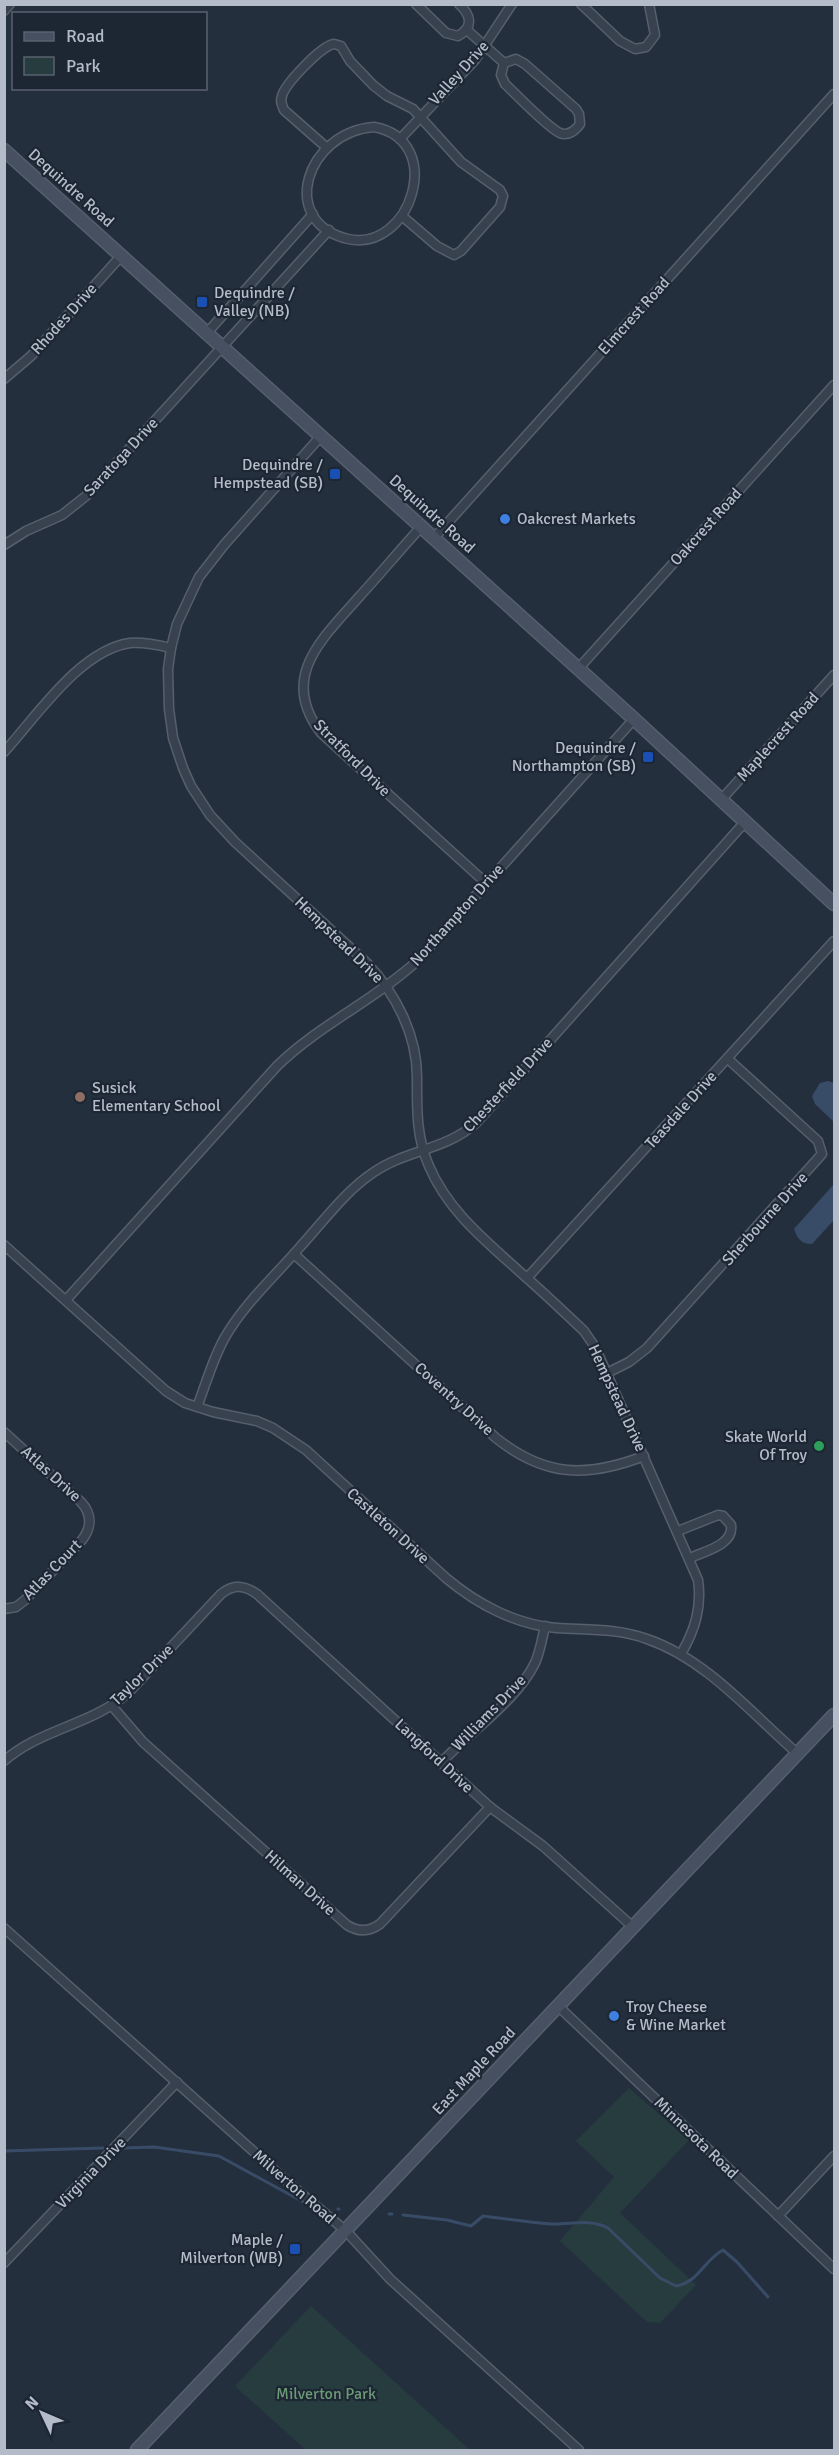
<svg xmlns="http://www.w3.org/2000/svg" width="839" height="2455" viewBox="0 0 839 2455" font-family="Signika,sans-serif">
<rect width="100%" height="100%" fill="#242f3e"/>
<g fill="#263c3f">
<path d="M629 2088 689 2140 620 2213 696 2285 660 2323 647 2322 560 2241 614 2177 576 2141Z"/>
<path d="M311 2306 470 2450H306L235 2386Z"/>
</g>
<g fill="#394c67">
<path d="M828 1081 834 1083V1122L815 1104 812 1096 820 1083Z"/>
<path d="M834 1184V1220L812 1244C801 1244 797 1238 794 1229Z"/>
</g>
<g fill="none" stroke-linecap="round" stroke-linejoin="round">
<g stroke="#394c67" stroke-width="3">
<path d="M124 2148 154 2147 219 2156 307 2204"/>
<path d="M4 2151 103 2148"/>
<path d="M338 2209H339"/>
<path d="M389 2214H392"/>
<path d="M403 2215 447 2220 471 2226 483 2216C506 2219 528 2222 551 2224 571 2225 589 2218 608 2228L660 2278 676 2286C699 2282 704 2260 723 2250L737 2262 768 2297"/>
</g>
<g stroke="#565f6c" stroke-width="11">
<g id="minor">
<path d="M416 4 446 33 458 36C474 27 471 15 459 4"/>
<path d="M581 4 620 41 635 49 646 47 655 35 649 4"/>
<path d="M4 11 10 4"/>
<path d="M467 30 504 63"/>
<path d="M516 59 525 64 576 109 579 114 580 124C575 131 568 136 560 133 548 128 517 95 505 84L501 75 504 63Z"/>
<path d="M374 127C447 140 411 253 348 239 277 222 306 132 374 127Z"/>
<path d="M400 139 475 60 512 4"/>
<path d="M326 147 284 110C282 105 280 102 282 96 285 84 321 46 334 44L341 46 350 61 373 85 387 96 413 109 461 162 500 190 503 196 500 207 461 251 454 255 437 246 402 216"/>
<path d="M206 334 313 214"/>
<path d="M4 379 31 356 121 256"/>
<path d="M321 436 224 545 199 577 177 624 171 648 168 669 169 709 173 738 183 768 191 786 210 815 235 842 367 963C395 993 417 1034 417 1077 417 1108 416 1137 429 1166 448 1211 485 1240 520 1272 542 1291 563 1311 584 1331L595 1347 698 1580C702 1607 695 1630 681 1654"/>
<path d="M421 527C400 550 380 574 359 597 323 638 278 677 321 733L486 883"/>
<path d="M434 538 834 94"/>
<path d="M4 545 26 531 62 515 86 496 329 230"/>
<path d="M578 669 834 385"/>
<path d="M4 752C37 716 80 650 130 643 144 642 158 645 171 648"/>
<path d="M721 800 834 675"/>
<path d="M4 1245 166 1391 185 1403 213 1412 257 1421 273 1428 306 1450 446 1578C477 1604 516 1625 557 1628 587 1630 617 1628 647 1639 706 1659 751 1713 798 1754"/>
<path d="M294 1254 496 1438C545 1477 587 1478 644 1456"/>
<path d="M527 1278 834 941"/>
<path d="M66 1300 277 1066C319 1025 373 1001 416 962L634 719"/>
<path d="M607 1373 629 1362 647 1348 822 1154 818 1141 728 1059"/>
<path d="M197 1407C206 1384 212 1361 224 1339 243 1305 274 1277 300 1247 323 1222 345 1191 374 1172 406 1150 446 1150 476 1123L745 822"/>
<path d="M4 1432 81 1502C92 1514 92 1527 82 1540L25 1600 16 1607 4 1609"/>
<path d="M678 1531 718 1515 723 1516 731 1525C734 1545 705 1551 690 1558"/>
<path d="M112 1706 143 1742 347 1925C358 1932 369 1932 380 1924L490 1807"/>
<path d="M4 1761C40 1729 92 1725 128 1693L221 1594C234 1584 244 1585 257 1594L490 1807 543 1846 633 1927"/>
<path d="M441 1763C470 1731 516 1702 535 1663 540 1652 542 1639 545 1626"/>
<path d="M4 1928 291 2185 346 2231 390 2279 579 2450"/>
<path d="M558 2006 834 2269"/>
<path d="M778 2216 834 2156"/>
<path d="M4 2263 177 2082"/>
</g>
</g>
<g stroke="#565f6c" stroke-width="15">
<g id="secondary">
<path d="M4 150 634 719 834 904"/>
<path d="M137 2450 834 1715"/>
</g>
</g>
<use href="#minor" stroke="#38414e" stroke-width="8"/>
<use href="#secondary" stroke="#465061" stroke-width="12"/>
</g>
<g fill="#1a4fb4" stroke="#1d2633" stroke-width="2">
<rect x="196" y="296" width="12" height="12" rx="3"/>
<rect x="329" y="468" width="12" height="12" rx="3"/>
<rect x="642" y="751" width="12" height="12" rx="3"/>
<rect x="289" y="2243" width="12" height="12" rx="3"/>
</g>
<g fill="#3f7fe0" stroke="#1d2633" stroke-width="2">
<circle cx="505" cy="519" r="6"/>
<circle cx="614" cy="2016" r="6"/>
</g>
<circle fill="#8d6e63" stroke="#1d2633" stroke-width="2" cx="80" cy="1097" r="6"/>
<circle fill="#2e9e5b" stroke="#1d2633" stroke-width="2" cx="819" cy="1446" r="6"/>
<g text-anchor="middle" dominant-baseline="central" stroke-width="4.5" stroke-linejoin="round" paint-order="stroke">
<g font-size="16" fill="#b4bcc9" stroke="#1d2633">
<text transform="translate(459 73) rotate(-48)">Valley Drive</text>
<text transform="translate(71 188) rotate(42)">Dequindre Road</text>
<text transform="translate(634 316) rotate(-48)">Elmcrest Road</text>
<text transform="translate(64 319) rotate(-48)">Rhodes Drive</text>
<text transform="translate(121 457) rotate(-47)">Saratoga Drive</text>
<text transform="translate(432 514) rotate(42)">Dequindre Road</text>
<text transform="translate(706 527) rotate(-48)">Oakcrest Road</text>
<text transform="translate(778 737) rotate(-48)">Maplecrest Road</text>
<text transform="translate(352 758) rotate(45)">Stratford Drive</text>
<text transform="translate(457 915) rotate(-48)">Northampton Drive</text>
<text transform="translate(339 940) rotate(44)">Hempstead Drive</text>
<text transform="translate(508 1085) rotate(-47)">Chesterfield Drive</text>
<text transform="translate(681 1110) rotate(-48)">Teasdale Drive</text>
<text transform="translate(765 1219) rotate(-48)">Sherbourne Drive</text>
<text transform="translate(617 1398) rotate(65)">Hempstead Drive</text>
<text transform="translate(454 1399) rotate(42)">Coventry Drive</text>
<text transform="translate(51 1474) rotate(42)">Atlas Drive</text>
<text transform="translate(388 1526) rotate(42)">Castleton Drive</text>
<text transform="translate(52 1570) rotate(-46)">Atlas Court</text>
<text transform="translate(142 1675) rotate(-44)">Taylor Drive</text>
<text transform="translate(489 1713) rotate(-46)">Williams Drive</text>
<text transform="translate(434 1756) rotate(43)">Langford Drive</text>
<text transform="translate(300 1883) rotate(42)">Hilman Drive</text>
<text transform="translate(474 2071) rotate(-47)">East Maple Road</text>
<text transform="translate(696 2138) rotate(44)">Minnesota Road</text>
<text transform="translate(91 2173) rotate(-46)">Virginia Drive</text>
<text transform="translate(294 2187) rotate(41)">Milverton Road</text>
</g>
<g font-size="16" fill="#b4bcc9" stroke="#1d2633" text-anchor="start">
<text x="214" y="293">Dequindre /<tspan x="214" dy="18">Valley (NB)</tspan></text>
<text x="323" y="465" text-anchor="end">Dequindre /<tspan x="323" dy="18">Hempstead (SB)</tspan></text>
<text x="517" y="519">Oakcrest Markets</text>
<text x="636" y="748" text-anchor="end">Dequindre /<tspan x="636" dy="18">Northampton (SB)</tspan></text>
<text x="92" y="1088">Susick<tspan x="92" dy="18">Elementary School</tspan></text>
<text x="807" y="1437" text-anchor="end">Skate World<tspan x="807" dy="18">Of Troy</tspan></text>
<text x="626" y="2007">Troy Cheese<tspan x="626" dy="18">&amp; Wine Market</tspan></text>
<text x="283" y="2240" text-anchor="end">Maple /<tspan x="283" dy="18">Milverton (WB)</tspan></text>
</g>
<g font-size="16" fill="#6b9a76" stroke="#1d2633">
<text x="326" y="2394">Milverton Park</text>
</g>
</g>
<rect width="839" height="2455" fill="none" stroke="#b4bcc9" stroke-width="12"/>
<rect x="12" y="12" width="195" height="78" fill="#1d2633" stroke="#59626f" stroke-width="1.5"/>
<rect x="24" y="32" width="30" height="9" fill="#465061" stroke="#59626f" stroke-width="1.5"/>
<text x="66" y="42" font-size="18" fill="#b4bcc9">Road</text>
<rect x="24" y="57" width="30" height="18" fill="#263c3f" stroke="#59626f" stroke-width="1.5"/>
<text x="66" y="72" font-size="18" fill="#b4bcc9">Park</text>
<g transform="translate(42 2413) rotate(314)" stroke="#1d2633" stroke-width="4.5" paint-order="stroke">
<path d="M0-4.5L10 22L0 15L-10 22Z" fill="#b4bcc9"/>
<text y="-9" font-size="16" font-weight="bold" text-anchor="middle" fill="#b4bcc9">N</text>
</g>
</svg>
